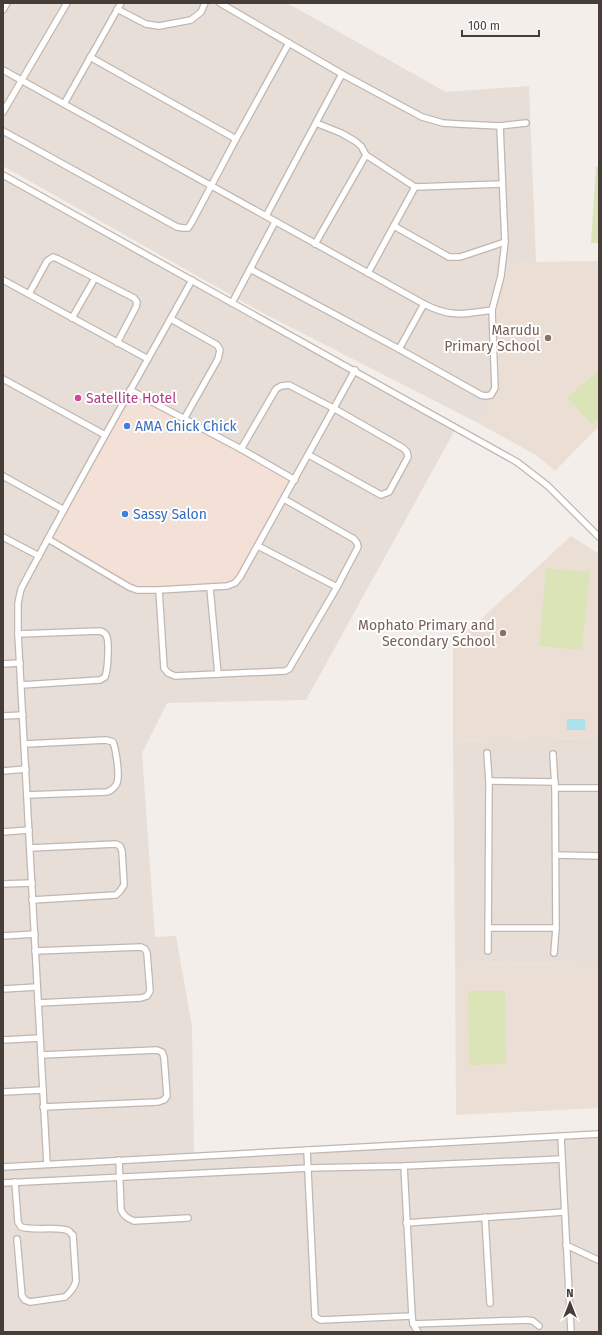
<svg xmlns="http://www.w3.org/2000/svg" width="602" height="1335" viewBox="0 0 602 1335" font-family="'Fira Sans',sans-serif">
<rect width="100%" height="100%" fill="#f3eee9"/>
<g fill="#e7ded8">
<path d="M3 3H287L446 92 529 86 536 262 508 265 496 307 499 385 478 423 261 312 3 166Z"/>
<path d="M3 178 455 430 306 700 167 703 142 753 155 937 176 936 192 1026 194 1156 599 1134V1332H3Z"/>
<path d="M599 738V964L455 963 453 741Z"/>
</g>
<path fill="#f3e0d7" d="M130 390 295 480 235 583 137 590 48 539Z"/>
<g fill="#ebdfd5">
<path d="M599 261V369L567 398 592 425 599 419V426L555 471 536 455 478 423 499 385 496 307 508 265 536 262Z"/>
<path d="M571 536 599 554V738L453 741V645Z"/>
<path d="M455 963 599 964V1108L456 1115Z"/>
</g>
<g fill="#dbe4b6">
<path d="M596 167H599V243H591Z"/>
<path d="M599 369V419L592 425 567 398Z"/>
<path d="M546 568 590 572 582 650 539 646Z"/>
<path d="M468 991H505L506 1064 469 1065Z"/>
</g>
<rect fill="#abe1eb" x="567" y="719" width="18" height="11"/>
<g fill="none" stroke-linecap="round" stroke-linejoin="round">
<g stroke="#c1b6b0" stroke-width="8">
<g id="minor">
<path d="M220 3 342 74 422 117 443 123 458 124 500 126 526 123"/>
<path d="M117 9 146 24 159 26 191 20 201 12 205 3"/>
<path d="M3 10 7 3"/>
<path d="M90 57 236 139"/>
<path d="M3 70C143 148 284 225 424 304 451 318 464 314 492 310L501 276 505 242 500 126"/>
<path d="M64 104 121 3"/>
<path d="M3 112 67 3"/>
<path d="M316 123 341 133 355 141 361 146 366 155 415 187 502 184"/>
<path d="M3 131 177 227 183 228H188L192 222 236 139 289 43"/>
<path d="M3 175 517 462 548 486 599 537"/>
<path d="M266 216 342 74"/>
<path d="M394 226 449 257H460L505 242"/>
<path d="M315 244 366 155"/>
<path d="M250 269 399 349 481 395 485 396 491 395 495 388 492 310"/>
<path d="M368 273 415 187"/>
<path d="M3 280 148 359"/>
<path d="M29 294 47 261 53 257 58 259 134 298 137 302 136 307 117 343"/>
<path d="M232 303 275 222"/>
<path d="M72 318 95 278"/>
<path d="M171 319 217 345 220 350 218 359 184 419"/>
<path d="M399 349 424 304"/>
<path d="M3 379 105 435"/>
<path d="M130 390 241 449 295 480"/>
<path d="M241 449 276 389 281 386 289 385 335 409 403 448 407 452 408 457 389 492 381 495 309 455"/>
<path d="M3 476 64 510"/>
<path d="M3 537 39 556"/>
<path d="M48 539 129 587 137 590H159L227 586 235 583 240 577 355 370"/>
<path d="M258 546 337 587"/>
<path d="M210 588 218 674"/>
<path d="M159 590 164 668 168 673 175 676 285 671 289 669 337 587 358 547 357 543 354 539 284 499"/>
<path d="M18 634 100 631C104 632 106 634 107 637 109 644 108 670 105 677L100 680 21 685"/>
<path d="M3 664 20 663"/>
<path d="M3 716 23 715"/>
<path d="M25 744 106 740 113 742C116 750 120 775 117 783 115 788 112 790 107 792L27 795"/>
<path d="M487 753 489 781 488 951"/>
<path d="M553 754 555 788 556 928 554 953"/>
<path d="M3 771 26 769"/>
<path d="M489 781 555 782"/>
<path d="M555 788H599"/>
<path d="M3 832 29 830"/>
<path d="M30 848 116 844 120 846 122 851 124 885 120 891 116 895 32 900"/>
<path d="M556 855 599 856"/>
<path d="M3 884 32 883"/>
<path d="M488 928H556"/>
<path d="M3 936 35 934"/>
<path d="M35 951 141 947 145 949 147 953 150 991 147 996 141 998 38 1003"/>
<path d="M3 989 37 987"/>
<path d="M3 1040 40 1038"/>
<path d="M41 1055 157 1050 162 1052 164 1057 167 1096 164 1100 158 1102 43 1107"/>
<path d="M3 1092 43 1090"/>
<path d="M561 1137 571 1332"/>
<path d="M307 1150 315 1316 317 1318 321 1320 412 1316"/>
<path d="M119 1160 121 1210C124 1216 127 1218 134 1221L188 1218"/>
<path d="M47 1164 18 634V603L21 589C76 485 135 383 192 280"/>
<path d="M404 1166 412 1316 413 1324 418 1332"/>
<path d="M3 1167 599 1134"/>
<path d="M15 1182 18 1222 21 1227C34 1231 60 1226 69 1231 69 1231 72 1235 73 1235L76 1281C74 1288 71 1292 65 1297L30 1302 25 1300 22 1296 17 1239"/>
<path d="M3 1183 309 1168 404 1166 562 1159"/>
<path d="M485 1217 490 1303"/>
<path d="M406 1223 564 1212"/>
<path d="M566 1245 598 1260"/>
<path d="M413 1324 527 1320 533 1321 539 1326"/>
</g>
</g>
<use href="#minor" stroke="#fff" stroke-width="5.5"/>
</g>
<g fill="#8d6e63" stroke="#fff" stroke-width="1.5">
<circle cx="548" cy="338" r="4"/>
<circle cx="503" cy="633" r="4"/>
</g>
<circle fill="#d1479c" stroke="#fff" stroke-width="1.5" cx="78" cy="398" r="4"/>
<g fill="#3f7fe0" stroke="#fff" stroke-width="1.5">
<circle cx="127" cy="426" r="4"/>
<circle cx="125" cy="514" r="4"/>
</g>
<g text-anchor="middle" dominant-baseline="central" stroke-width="4" stroke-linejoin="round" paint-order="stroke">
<g font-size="14" fill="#785e54" stroke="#fff" text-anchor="end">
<text x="540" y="330">Marudu<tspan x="540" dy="16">Primary School</tspan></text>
<text x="495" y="625">Mophato Primary and<tspan x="495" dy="16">Secondary School</tspan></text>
</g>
<g font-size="14" fill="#b23c85" stroke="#fff" text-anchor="start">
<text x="86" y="398">Satellite Hotel</text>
</g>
<g font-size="14" fill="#366cbe" stroke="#fff" text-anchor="start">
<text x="135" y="426">AMA Chick Chick</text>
<text x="133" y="514">Sassy Salon</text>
</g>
</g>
<rect width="602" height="1335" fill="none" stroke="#473d38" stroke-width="8"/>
<g transform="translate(570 1303)" stroke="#ffffff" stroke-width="3" paint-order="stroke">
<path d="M0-3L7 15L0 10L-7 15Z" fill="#473d38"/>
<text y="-6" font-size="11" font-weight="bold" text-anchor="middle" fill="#473d38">N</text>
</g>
<path d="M462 30v6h77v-6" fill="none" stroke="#473d38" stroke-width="2"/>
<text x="468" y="30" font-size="12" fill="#473d38" stroke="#ffffff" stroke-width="3" paint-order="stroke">100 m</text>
</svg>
